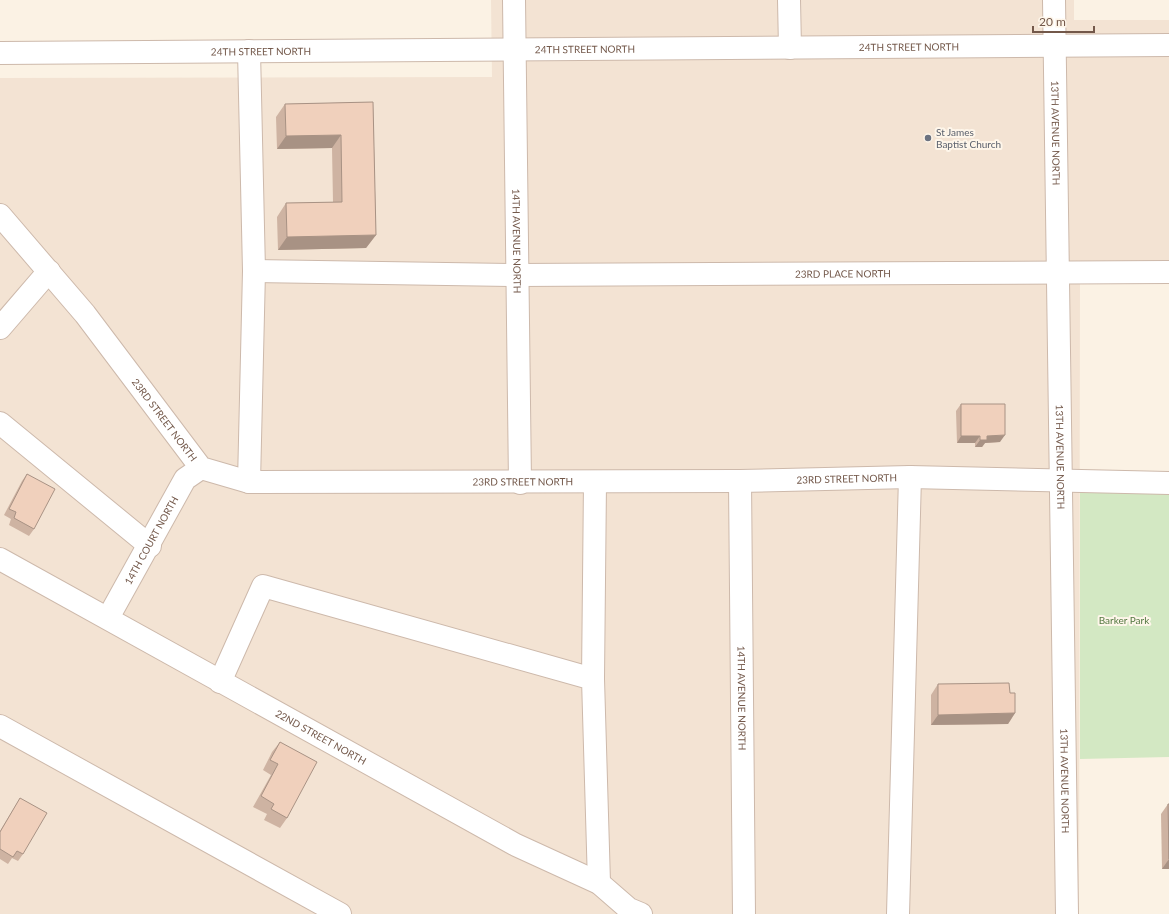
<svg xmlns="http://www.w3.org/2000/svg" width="1169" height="914" viewBox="0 0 1169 914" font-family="Lato,sans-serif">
<rect width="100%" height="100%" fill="#fbf2e4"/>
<path fill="#f3e3d3" d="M491 0H1074V20H1169V277L1080 279 1079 914H0V78L492 77Z"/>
<path fill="#d3e8c3" d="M1080 480 1169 483V757L1080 759Z"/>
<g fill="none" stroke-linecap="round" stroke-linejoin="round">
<g stroke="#cdb9ab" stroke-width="24">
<g id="minor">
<path id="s1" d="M514 0 520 483"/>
<path d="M789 0 790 48"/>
<path id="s2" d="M1054 0 1067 914"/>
<path d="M249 51 254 271 249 482"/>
<path id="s3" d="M0 53 1169 45"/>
<path id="s4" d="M0 215 85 314 201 468 249 482 740 481 910 477 1169 483"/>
<path id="s5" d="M254 271 517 275 1169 272"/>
<path d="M0 328 49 271"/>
<path d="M0 423 150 546"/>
<path id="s6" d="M740 481 744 914"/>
<path id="s7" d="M0 559 516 845 599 883 629 909 641 914"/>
<path id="s8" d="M108 618 185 479 201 468"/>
<path d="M593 679 595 482"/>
<path d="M220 682 263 586 593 679 599 883"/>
<path d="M0 726 340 914"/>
<path d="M898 914 910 477"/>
</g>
</g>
<use href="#minor" stroke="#fff" stroke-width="22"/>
</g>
<g fill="#ceb3a2">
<path d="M373 102 376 235 366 248 278 250 277 217 286 203 333 202 332 148 277 149 276 117 285 104Z"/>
<path d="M961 404 1000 442 985 443 982 447H975V443H957L956 411Z"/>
<path d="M27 474 34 529 29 536 9 525 11 519 4 515 22 481Z"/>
<path d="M938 684 1010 693 1015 713 1008 724 931 725V695Z"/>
<path d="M280 742 287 818 280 828 264 820 267 814 253 807 271 775 263 770 272 752Z"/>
<path d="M20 798 23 854 18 861 12 858 8 864 0 859V831Z"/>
<path d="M1168 804H1169V869H1162L1161 814Z"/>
</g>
<g fill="#a89284">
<path d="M341 135 332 148 277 149 286 136Z"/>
<path d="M376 235 366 248 278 250 287 237Z"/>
<path d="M1005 435 1000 442 985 443 982 447H975L980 440 987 436Z"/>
<path d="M961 436H980L975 443H957Z"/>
<path d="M1015 713 1008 724 931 725 938 715Z"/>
<path d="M1169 859V869H1162Z"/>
</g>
<g fill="#f0d0bc" stroke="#a89284">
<path d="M373 102 376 235 287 237 286 203 342 202 341 135 286 136 285 104Z"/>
<path d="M961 404H1005V435L987 436V440H980V436H961Z"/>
<path d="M27 474 55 489 34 529 14 518 16 512 9 509Z"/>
<path d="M1009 683 1010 693H1015V713L938 715V684Z"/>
<path d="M280 742 317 762 287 818 271 809 274 804 261 796 278 764 270 760Z"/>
<path d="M20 798 47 813 23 854 17 851 13 857 0 849V832Z"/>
<path d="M1168 804H1169V859Z"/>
</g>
<circle fill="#6b7280" stroke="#fef6ea" stroke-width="1.5" cx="928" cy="138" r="4"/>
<g text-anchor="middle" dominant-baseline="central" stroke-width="4" stroke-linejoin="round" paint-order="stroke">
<g font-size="10" fill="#73584a" stroke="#fef6ea">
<text stroke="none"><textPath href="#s3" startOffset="909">24TH STREET NORTH</textPath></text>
<text stroke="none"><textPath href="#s3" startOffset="585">24TH STREET NORTH</textPath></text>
<text stroke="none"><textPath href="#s3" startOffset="261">24TH STREET NORTH</textPath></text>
<text stroke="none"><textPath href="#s2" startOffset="133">13TH AVENUE NORTH</textPath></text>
<text stroke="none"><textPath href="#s1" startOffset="241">14TH AVENUE NORTH</textPath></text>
<text stroke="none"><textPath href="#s5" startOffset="589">23RD PLACE NORTH</textPath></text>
<text stroke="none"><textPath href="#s4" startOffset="263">23RD STREET NORTH</textPath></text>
<text stroke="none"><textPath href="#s2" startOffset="457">13TH AVENUE NORTH</textPath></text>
<text stroke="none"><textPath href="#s4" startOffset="971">23RD STREET NORTH</textPath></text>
<text stroke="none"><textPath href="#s4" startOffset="647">23RD STREET NORTH</textPath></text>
<text stroke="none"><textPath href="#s8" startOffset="89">14TH COURT NORTH</textPath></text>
<text stroke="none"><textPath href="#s6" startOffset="217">14TH AVENUE NORTH</textPath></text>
<text stroke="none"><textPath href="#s7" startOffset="367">22ND STREET NORTH</textPath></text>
<text stroke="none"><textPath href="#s2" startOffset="781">13TH AVENUE NORTH</textPath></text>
</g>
<g font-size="10" fill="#5b616d" stroke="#fef6ea" text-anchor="start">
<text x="936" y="132">St James<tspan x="936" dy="12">Baptist Church</tspan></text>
</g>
<g font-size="10" fill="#547842" stroke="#fef6ea">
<text x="1124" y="620">Barker Park</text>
</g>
</g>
<path d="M1033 26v6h61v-6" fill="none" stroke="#73584a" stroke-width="2"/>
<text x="1039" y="26" font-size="12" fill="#73584a" stroke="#fef6ea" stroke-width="3" paint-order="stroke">20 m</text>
</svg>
